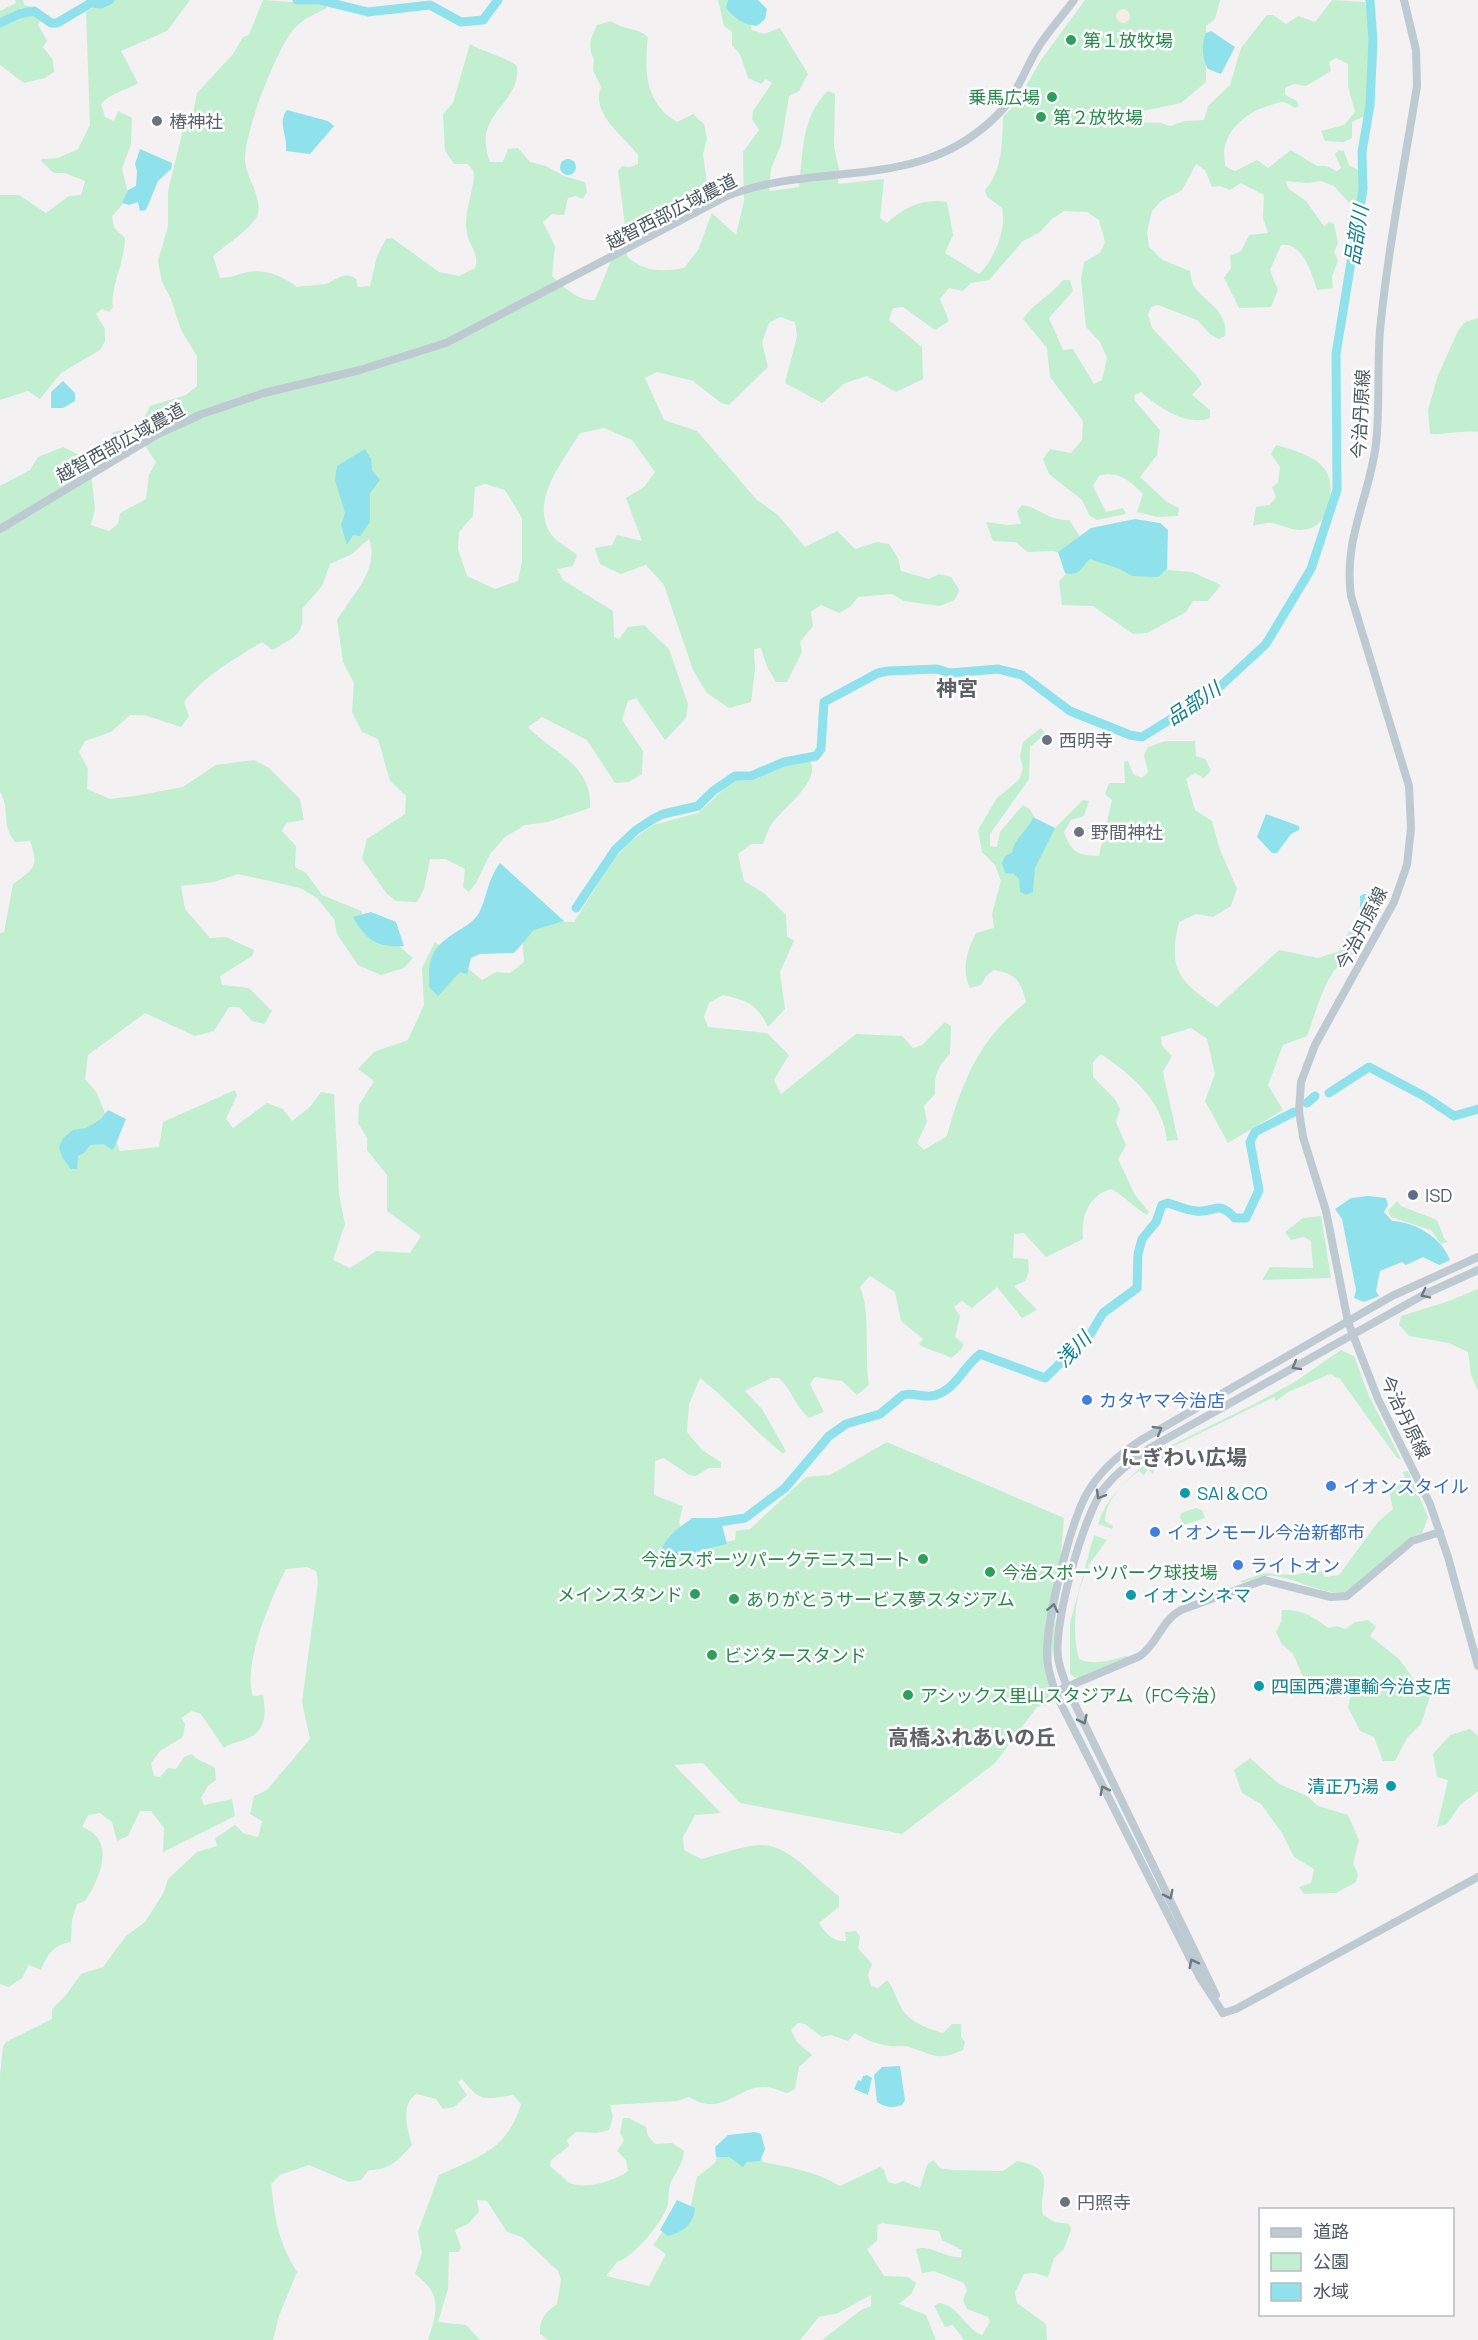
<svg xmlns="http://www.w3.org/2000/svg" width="1478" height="2340" viewBox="0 0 1478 2340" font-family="Manrope,'Noto Sans JP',sans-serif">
<rect width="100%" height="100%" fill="#f4f1f2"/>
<g fill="#c2efcf" fill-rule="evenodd">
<path d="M15 0H23L24 5 37 8 42 17 38 25 47 41 43 47 53 60 54 72 45 78 24 83 0 65V11L16 3Z"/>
<path d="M106 0H190L167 31 121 51 138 83C125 91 110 93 101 104L105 117 114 121 118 111 132 118 131 144 122 169 129 197 112 216 114 228 125 238C125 262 110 286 113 307L109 312 102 309 96 314 105 329V341L100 350 61 373 40 399 28 391 0 400V195H19L46 213 69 196 81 195 85 181 65 173H54L41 161 42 159 58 158 78 149 90 125 86 12Z"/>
<path d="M263 0 317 4 326 6 327 8C315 14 302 19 293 30 275 53 245 131 245 159 245 178 264 197 257 216 252 228 223 247 213 256L220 278C231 278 238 274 248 272 266 269 282 276 297 287 307 285 319 286 328 283 338 279 345 271 356 279L358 287 370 286 377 256 386 239 392 238 439 272 459 276 475 268C480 255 469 245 467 233 463 212 474 193 474 172L468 164H454L445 151 443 114 453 103 470 44C485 53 505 56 517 66 521 107 471 111 490 162H503L508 149 518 148 530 162 546 166 564 176 585 182 587 192 583 199 576 196 568 198 564 215 552 214 543 222 555 246 552 276C564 287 579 302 595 300L625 226 618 171 622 166 630 167 638 164V155C624 136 590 113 601 87L593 70 594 59C587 47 591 37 597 25L611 21C623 30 637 27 648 37 644 71 645 103 677 122L693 114 704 124 707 139 703 154 707 184 701 197 690 194 664 206 652 228 626 243 627 257C646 272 661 272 684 268L698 250 712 213 736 235 744 201 743 152 759 130 752 119 753 111 772 83 766 79 761 84 748 78 740 54 732 45V32L724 26 718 0H728L748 18 752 30 764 34 780 28 808 74 799 91 789 96 781 145 771 169 769 191 799 187C803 153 801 116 828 91L835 94 834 147 839 169 838 184 884 179 880 218 887 223C904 207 924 198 947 202L953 235 945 253 979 274C994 260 1007 229 1002 208L987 197 985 190C1003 169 1002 143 1003 117L1016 103 1041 60 1085 0H1220L1215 19 1206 26V82L1181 103 1133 113 1131 122 1161 123 1170 126 1185 121 1204 120 1208 106 1230 85 1241 48 1267 15H1273L1286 24 1298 16 1315 22 1332 0 1365 2C1371 39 1372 79 1365 116L1352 122V138L1344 142 1325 141 1321 131 1344 125 1355 112 1348 86V64L1336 58 1329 62 1331 71 1306 86 1294 84 1285 88V95L1297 101 1299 106 1295 108C1292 106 1286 102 1282 102 1278 102 1272 105 1268 106 1241 114 1217 138 1226 167L1235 171 1257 160 1268 168 1291 150 1317 166H1326L1337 171 1341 168 1335 154 1339 150 1344 151 1349 165 1358 170 1361 189 1358 207 1352 206 1334 186 1321 181 1307 183 1285 181 1289 189 1306 201 1324 226 1329 222 1334 224 1338 243 1334 252 1338 260 1332 277 1333 288 1317 290C1312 274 1303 242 1281 245L1270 270 1278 290 1271 307 1239 308 1224 278 1231 268 1230 256 1241 251 1249 235 1268 233 1263 218 1264 195 1241 183 1230 190 1220 186 1212 187 1205 170 1196 164 1182 190 1161 201 1152 211 1147 232 1149 247 1163 260 1190 271C1191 277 1192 285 1196 289 1209 305 1228 311 1225 336L1219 339 1211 335 1197 320 1158 305 1151 307 1148 315 1152 328 1197 376 1202 384 1192 395 1210 410V418C1187 427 1158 407 1141 392L1134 395 1135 401 1160 430 1157 455 1140 477 1167 502 1179 508 1178 516 1157 517 1137 512 1143 494C1130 481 1118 470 1099 476L1093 486 1106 512 1123 508 1126 514 1097 520 1089 515 1082 500 1049 474 1043 459 1050 449 1071 453 1082 440 1083 421 1050 377 1047 348 1023 319C1033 303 1051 296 1063 280H1070L1073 291 1049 318 1063 350 1073 349 1094 384 1102 380 1107 358 1100 342 1086 327 1081 280 1084 262 1100 253 1105 242 1099 220 1087 212 1064 211 1052 219 1040 232 1023 241 989 280 971 283 963 291 949 288 940 299 949 321 935 330 903 307 893 308 889 320 922 347 923 379 896 392 867 376 845 383 822 403 785 383 797 336 795 322 780 317 769 323 762 342 768 367 729 405 721 403 693 381 657 372 645 378 664 420 697 431 757 500 778 515 805 547 837 531 855 549 877 542 889 544 898 558 901 571 929 579 939 574 951 577 959 590 955 600 940 606 904 601 892 594 858 597 851 606 839 613 821 605 811 612 813 626 800 642 802 652 787 682H776L767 667 761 648 754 649 755 669 751 702 729 708 707 693 693 670 664 585 646 565 621 574 600 564 595 548 612 545 617 535 642 541 626 498 644 487 655 472 632 440 604 428 580 433C563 462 529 500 551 534 556 542 569 548 577 555L573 566 557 569 563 580 613 611 614 637 619 639 628 627 644 625 669 649 688 704 686 718 665 740 636 698 628 701 622 720 643 751 642 774 629 782 615 783 587 740 542 717 528 727C553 753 593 765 590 808L548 822 525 825 505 837 490 854 476 883 469 892 463 887 465 869 445 859H430L424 889 417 902 396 901 387 894 362 859 367 839 405 814 406 796 390 781 378 739 362 732 352 712 354 683 343 662 337 620C352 595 380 569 369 539L352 554 330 564 322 586 302 609C305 636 294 636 273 650L262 642C233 660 205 675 184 702L189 716 181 727 144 715H130L111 732 85 741 79 752 88 769 87 789 110 799 141 795 183 787 216 765 254 760 269 768 300 799 304 820 286 823 282 831 296 846 295 867 306 873 322 895 361 911 367 928 396 943 413 958 404 968 381 975 358 965 337 934 334 919 317 898 300 888 238 874 214 882 181 886 185 909 210 938 226 937 254 950 252 956 220 976 222 985 249 988 272 1011 264 1024 252 1021 239 1007H229L214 1031 195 1036 145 1013 88 1055 85 1079 97 1093 120 1151 159 1147 163 1122 235 1090 237 1095 226 1119 233 1128 267 1103 283 1109 292 1121 310 1107 321 1092 334 1094 339 1194 345 1224 333 1260 350 1268 376 1251 410 1253 421 1236 387 1211V1175L367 1150V1138L358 1123 359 1105 374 1081 358 1069 374 1052 408 1040 424 1005 422 968 435 942 482 980 496 972 510 973 524 962 522 937C538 921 551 921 574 922L615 857 632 840 653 825 698 813 734 780 751 781 807 757C827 777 783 808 773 822 768 828 766 837 763 844H751L738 854 744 881 764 893 786 915 787 936 794 941 780 972 785 1009 768 1027C756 1003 748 1001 723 995L709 1003 704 1017 708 1027 767 1033 789 1055 774 1080 781 1094 856 1034 902 1036 913 1048 922 1045 945 1022 951 1026 950 1054C937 1067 934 1076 935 1094L924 1106 927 1122 917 1143 924 1150 947 1136C956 1101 972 1058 996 1031 1005 1020 1016 1011 1026 1002 1021 981 1015 973 994 970L986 976 981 985 970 988C961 970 967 950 976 933L994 928 992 914 1001 881 995 865 982 852 978 830 997 798 1019 780 1023 768 1020 757 1023 742 1041 728 1045 734 1030 747 1029 779 990 834V846L997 847 1000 832 1023 805 1030 809 1045 838 1083 800 1089 801 1084 816 1071 820 1064 832C1072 853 1077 855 1099 856L1112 800 1105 794 1109 783H1125L1124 762 1128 761 1133 774 1142 778 1148 772 1144 755 1148 747 1166 741H1195L1196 756 1205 759 1211 770 1204 778 1195 773 1186 779 1195 810 1212 821 1219 847 1237 889 1231 906 1213 917 1196 914 1179 922C1168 969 1178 981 1217 1007L1279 950 1318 958 1340 951 1349 931 1353 929 1359 932 1356 937 1359 942 1350 959C1328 962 1315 1016 1307 1036L1283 1045 1268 1085 1283 1110 1228 1143 1205 1101 1215 1074 1207 1039 1191 1028 1161 1037 1162 1046 1172 1056 1163 1072 1178 1140 1167 1141C1163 1101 1132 1075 1101 1054L1093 1062V1077L1115 1099 1120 1109 1116 1122 1126 1145 1118 1159 1135 1195 1149 1212 1147 1215C1133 1207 1125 1196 1111 1189 1088 1196 1081 1216 1083 1239L1046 1257 1024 1233 1014 1234 1013 1258 1028 1259 1029 1271 1025 1281 1014 1286 1037 1310 1022 1318 997 1287 972 1308 962 1301 954 1307 960 1316 955 1337 964 1344 961 1350 951 1358C940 1351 929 1352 919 1344L923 1339 901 1321 895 1292 870 1276 860 1287C871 1311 864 1356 869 1385L857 1395 842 1381 815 1377 810 1384 824 1412 809 1418C794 1405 793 1391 779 1378H771L745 1391 762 1409 786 1451 783 1454C753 1430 730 1401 700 1378L689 1404 687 1432 702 1450 721 1462V1468H709L696 1476 689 1475 664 1458 655 1461 654 1495 683 1506 679 1522 682 1531 714 1536 704 1550 713 1545 735 1540 736 1531 750 1529 806 1477 830 1475 887 1442 1064 1518 1048 1705 1037 1707 995 1763 902 1834 740 1803 703 1763 674 1765 721 1813 695 1815 683 1837 684 1850 701 1859C718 1855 745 1845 761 1845 792 1845 816 1881 839 1896V1907L819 1923C826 1934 833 1942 846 1941L845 1932 856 1931 860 1937 858 1948 872 1964 868 1975 871 1986 878 1988 887 1980C894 1989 895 1995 900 2005 906 2021 928 2029 943 2033L952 2024H961V2037L965 2042 963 2050C936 2062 933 2054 909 2047 903 2045 896 2047 890 2046 876 2044 866 2040 855 2033L848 2041 831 2035 822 2037 805 2024 798 2023 791 2030 797 2042 812 2055 799 2067 795 2089 787 2093C780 2091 772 2087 765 2087 738 2085 723 2118 689 2097L677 2101 610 2105 613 2117 609 2130 597 2133 576 2132 567 2140 569 2146 551 2160 550 2166C556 2171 562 2177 568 2182 583 2191 615 2181 628 2171L626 2160 617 2151 624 2140 620 2133 623 2118H629L646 2127 648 2136 655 2144 672 2143 684 2151C682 2168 675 2171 670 2185 668 2191 669 2198 668 2204 664 2221 633 2258 617 2262L606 2276 649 2286 666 2254 653 2245 663 2231 689 2214 697 2177 715 2163 719 2152 761 2157 763 2162C790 2167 817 2172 840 2186L880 2167 884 2170 888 2182 895 2184 903 2181 920 2188 927 2165 933 2160 940 2168 953 2170 1003 2171 1017 2161C1061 2169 1037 2190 1043 2215L1055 2222 1069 2224 1071 2230 1064 2249 1054 2258 1048 2277 1035 2273 1024 2274 1015 2292 1017 2303 1046 2324 1047 2340H964L953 2325 945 2327 934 2306 939 2303C957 2304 966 2329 982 2335L990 2322 988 2317 967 2309 963 2300 967 2290 964 2283 934 2271 922 2273 916 2249C932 2244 945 2259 961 2257L962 2250 942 2240 939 2231 882 2223 877 2226V2241L867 2249 884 2276 908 2277 916 2283 912 2293 899 2304 926 2315 936 2340H822L861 2310 871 2306V2295L838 2313 819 2317 800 2340H548L540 2334C539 2319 545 2313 557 2304L561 2280 558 2271 522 2237 507 2232 487 2201 477 2200 479 2212 468 2224 455 2230 461 2247 459 2252H449L448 2289 438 2322 466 2325 480 2340H428C438 2310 442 2294 415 2274L422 2253 418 2232 439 2175C480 2156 507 2150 521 2104L513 2095C484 2099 481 2103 462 2079L458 2082 467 2095 454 2107 443 2109 436 2099 416 2094C400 2106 407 2128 412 2145 398 2160 390 2170 369 2170L361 2180 349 2182 309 2165 280 2175 271 2184C275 2220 278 2241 297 2272L279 2316 273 2340H0V2075L3 2047 6 2042 52 2019V2009L66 1995 81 1974 103 1967 126 1936 145 1922 164 1892 168 1879 197 1852 217 1846 215 1838 235 1825 243 1833 258 1837 262 1821 250 1814 254 1796 267 1790 310 1739 302 1702 318 1582 316 1571 307 1567 286 1569C271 1598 242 1665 253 1696L263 1695C266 1713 267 1731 246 1739 238 1743 232 1742 224 1748L201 1714 192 1711 181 1718 185 1724 183 1737 160 1751 151 1763 154 1776 160 1777 168 1768 176 1769 184 1757 192 1754C199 1762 206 1762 215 1768L216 1780 208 1786 201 1798 204 1805 232 1799 235 1816 163 1852 164 1828 151 1811H140L128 1836 117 1841 112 1822 100 1813 88 1815 82 1827C117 1839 100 1879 85 1901L77 1904 72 1920 71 1942C53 1945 48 1954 41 1970L29 1965 22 1978 9 1987 0 1984V933L4 932 13 884C35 868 39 867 30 841L15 842C0 823 11 810 0 792V486L30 470 38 457 63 447 90 460 95 509 91 525 109 531 118 524 120 513 146 499 149 475 156 462 139 437 100 460 99 448 114 432 141 424 150 406 186 395 197 386V356L181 330 171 299 162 282 158 261 168 226V191L183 130 192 118 197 93 233 54 243 37 249 35ZM485 484 505 490 522 518V561L518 581 495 589 467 576 458 549 459 532 473 516 475 487Z"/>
<path d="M1478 318V432C1461 430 1446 435 1430 434L1428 410 1438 375 1458 331 1465 322Z"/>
<path d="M1276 445C1311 455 1340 464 1328 507 1325 516 1320 525 1311 528 1294 534 1284 524 1271 523 1266 522 1258 525 1253 526L1256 507 1270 505 1276 497 1272 487 1278 483 1280 467 1271 454Z"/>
<path d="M1022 505C1043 509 1046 520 1069 520L1083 541 1154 569 1192 572 1221 585 1208 601H1193L1186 612 1147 633 1133 634 1093 606 1062 605 1059 581 1070 570 1063 554 1053 551 1028 552 1015 542 993 541 986 522 1007 525 1021 524 1017 511Z"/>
<path d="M1397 1201 1401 1206 1437 1220 1444 1238 1448 1242 1441 1244 1431 1230 1391 1217 1388 1211Z"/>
<path d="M1321 1216 1331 1278 1262 1280 1270 1267 1313 1268 1311 1241 1304 1237 1291 1240 1285 1232 1303 1218Z"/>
<path d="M1478 1289V1391L1471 1375 1468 1352 1449 1343 1409 1336 1399 1325 1401 1316 1449 1301Z"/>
<path d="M1341 1350 1354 1356 1369 1396 1401 1459 1397 1458 1340 1379 1330 1374 1288 1392 1276 1401 1274 1397 1170 1448 1162 1460 1159 1453 1168 1447 1260 1401 1296 1381Z"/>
<path d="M1148 1461 1154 1470 1153 1474 1148 1469 1144 1475 1139 1471C1122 1484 1106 1499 1105 1521L1113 1526 1112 1529 1098 1524C1107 1496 1127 1480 1148 1461Z"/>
<path d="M1408 1471 1428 1517 1421 1536 1417 1534 1348 1593C1321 1595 1300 1579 1274 1576 1263 1575 1252 1580 1242 1583L1241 1581 1264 1573 1295 1575 1311 1571 1312 1574 1322 1571 1325 1577 1339 1575 1378 1522 1393 1509 1388 1487 1399 1485 1397 1479 1405 1477 1403 1472Z"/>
<path d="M1196 1508 1202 1510 1205 1518 1184 1525 1180 1518 1181 1513Z"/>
<path d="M1094 1535 1107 1540 1088 1566 1089 1568C1074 1589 1072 1634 1079 1659 1095 1666 1111 1660 1126 1656L1130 1658 1079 1680 1070 1674V1623Z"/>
<path d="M1282 1610C1301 1609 1313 1616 1328 1628L1337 1626 1345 1629 1355 1622 1368 1620 1376 1627 1370 1636 1399 1659 1417 1684 1432 1690 1421 1724 1407 1738 1395 1761H1383L1374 1737 1360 1731 1348 1707 1352 1691 1348 1683 1338 1682 1320 1693 1304 1679 1293 1654 1281 1643 1276 1632 1281 1622Z"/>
<path d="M1470 1729 1478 1736V1791L1460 1805 1447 1824 1437 1827 1448 1780 1437 1777 1433 1754 1450 1735Z"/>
<path d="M1250 1758 1279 1784 1307 1796 1318 1806 1348 1815 1359 1840 1353 1864 1358 1874 1356 1882 1336 1893 1304 1894 1299 1887 1311 1883 1314 1869 1294 1857 1282 1833 1261 1804 1242 1793 1234 1770Z"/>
</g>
<circle fill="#f4ede3" cx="1123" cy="16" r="7"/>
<g fill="#8fe2ec">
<path d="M728 0H758L767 9 765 19 757 26C744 25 734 18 726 8Z"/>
<path d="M1211 31 1235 47 1221 74 1208 69C1202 59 1201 44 1206 33Z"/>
<path d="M287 110 328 121 334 126 310 154 286 151C288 136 277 122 287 110Z"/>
<path d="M140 149 172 163 171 169 158 181 146 210 140 211 138 202 129 205 122 203 128 190 136 186 137 171 135 164Z"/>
<circle cx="568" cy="167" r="8"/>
<path d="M63 381 75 393V401L63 408H51V392Z"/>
<path d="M365 449 371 459 372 470 380 480 370 493V522L360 536 353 535 347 545 341 525 345 513 335 480 337 466Z"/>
<path d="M1135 519 1160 523 1168 530 1167 569 1158 577 1132 576 1120 569 1090 559C1081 567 1080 577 1065 573L1058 552 1091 528Z"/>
<path d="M1266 814 1299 826V830L1291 834 1277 853H1272L1257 837Z"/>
<path d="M1033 817 1055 828 1035 868 1033 892 1026 895 1020 892 1019 879 1014 874 1005 873 1002 863 1005 856 1012 853C1015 836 1028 831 1033 817Z"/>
<path d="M500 863 564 921 534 930 514 953 480 954 471 958 467 974 460 972 438 996 429 987C430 980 428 971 430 964 436 933 470 932 480 911 488 894 487 881 500 863Z"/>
<path d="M1364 894 1384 896 1373 921 1367 923 1360 919V896Z"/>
<path d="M371 912 396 922 404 946C377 948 366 940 353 917Z"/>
<path d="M108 1110 126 1119 115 1146 112 1150 104 1144 90 1145 84 1153 78 1156 77 1169H71L62 1157 59 1147 63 1138 73 1130 86 1128 101 1119Z"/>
<path d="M1368 1196 1386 1198 1388 1205 1384 1212 1392 1221C1416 1222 1442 1238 1450 1260L1439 1265 1423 1257 1406 1265 1402 1262 1380 1271 1376 1291 1379 1296 1364 1302 1354 1298 1356 1290 1342 1219 1335 1209 1351 1198Z"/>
<path d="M692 1518H720L727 1544 671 1558 661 1552C664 1538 680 1527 692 1518Z"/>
<path d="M900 2066 905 2100 902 2105C893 2108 886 2108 877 2102L874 2075 882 2067Z"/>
<path d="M867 2075 872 2078 868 2095 854 2089 858 2080 861 2081 863 2076Z"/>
<path d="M755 2132 761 2134 765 2149 760 2161 747 2162 743 2167 729 2157H716L715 2147 728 2135Z"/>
<path d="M677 2200 695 2208C693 2225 684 2231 668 2236L660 2230Z"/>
</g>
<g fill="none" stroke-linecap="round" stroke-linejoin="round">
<g stroke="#8fe2ec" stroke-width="9">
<path d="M297 0H319L368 12 430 5 461 22 483 20 498 0"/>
<path d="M0 23 19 14 34 11 51 23H57L91 3 101 4 110 0"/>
<path d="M576 908 615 850 635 831 653 819 663 814 698 806 713 791 735 776H751L784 762 816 756 821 749 824 702 878 673 888 671 937 669 950 673 998 669 1022 675 1070 711 1130 735 1142 737 1214 692 1266 644 1311 569 1337 490 1336 354 1363 189 1362 152 1370 105 1373 41 1370 0"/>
<path d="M1329 1093 1369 1067 1424 1096 1454 1116 1478 1109"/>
<path d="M1307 1103 1315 1096"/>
<path d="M713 1523 745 1518 785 1488 829 1436 846 1424 880 1414 903 1395C914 1392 926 1399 936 1395 957 1388 963 1367 980 1354L1045 1378 1091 1333 1103 1313 1137 1288 1138 1254 1142 1239 1156 1222 1162 1205 1168 1203C1178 1206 1185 1210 1196 1211 1217 1213 1216 1199 1235 1218H1246L1259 1190 1250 1142 1255 1132 1294 1112"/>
</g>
<g stroke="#becad2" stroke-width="8">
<path d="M1404 0 1416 50 1417 86C1404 167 1388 249 1380 330 1377 368 1380 406 1376 444 1369 499 1343 539 1351 596L1409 786 1411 828 1407 865 1394 902 1315 1045 1301 1082 1299 1111 1303 1137 1326 1211 1348 1322 1378 1399 1430 1504 1448 1557 1478 1666"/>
<path d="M0 529 158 434 202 414 264 393 360 370 446 343 727 196C823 159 924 195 1002 110 1017 93 1025 70 1036 51 1047 32 1062 17 1074 0"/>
<path d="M1055 1692 1140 1656C1158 1643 1161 1621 1181 1610L1264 1580 1331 1597 1347 1596 1412 1541 1440 1532"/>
<path d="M1216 1995 1067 1688C1064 1678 1059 1667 1058 1657 1053 1624 1084 1512 1105 1487 1118 1471 1134 1460 1150 1448L1425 1294 1478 1270"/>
<path d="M1223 2013 1199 1976 1055 1692C1052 1681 1047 1668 1047 1656 1046 1622 1071 1515 1091 1487 1104 1467 1121 1453 1141 1440L1392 1296 1478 1257"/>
<path d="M1223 2013 1236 2009 1478 1877"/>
</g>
</g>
<defs><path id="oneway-chevron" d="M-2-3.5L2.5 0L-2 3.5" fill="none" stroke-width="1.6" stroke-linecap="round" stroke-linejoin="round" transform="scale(1.5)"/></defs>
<g stroke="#6c7a82">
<use href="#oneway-chevron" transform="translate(1425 1294) rotate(153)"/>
<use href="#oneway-chevron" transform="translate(1296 1366) rotate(151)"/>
<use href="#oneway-chevron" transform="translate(1158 1430) rotate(-30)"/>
<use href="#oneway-chevron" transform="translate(1100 1495) rotate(120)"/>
<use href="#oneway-chevron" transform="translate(1053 1608) rotate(-78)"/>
<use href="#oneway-chevron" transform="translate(1083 1720) rotate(64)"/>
<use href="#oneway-chevron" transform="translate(1104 1790) rotate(-117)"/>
<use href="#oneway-chevron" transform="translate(1169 1895) rotate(64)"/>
<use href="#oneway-chevron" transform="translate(1193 1963) rotate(-117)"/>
</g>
<g fill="#2e9e5b" stroke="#fff" stroke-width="2">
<circle cx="1071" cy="40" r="6"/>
<circle cx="1052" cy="97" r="6"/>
<circle cx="1041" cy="117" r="6"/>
<circle cx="923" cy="1559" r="6"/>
<circle cx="990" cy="1572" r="6"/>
<circle cx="695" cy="1594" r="6"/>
<circle cx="734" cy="1599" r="6"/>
<circle cx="712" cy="1655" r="6"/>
<circle cx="908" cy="1695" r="6"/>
</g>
<g fill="#6b7280" stroke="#fff" stroke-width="2">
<circle cx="157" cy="121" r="6"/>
<circle cx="1047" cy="740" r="6"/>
<circle cx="1079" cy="832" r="6"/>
<circle cx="1065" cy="2202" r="6"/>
</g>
<circle fill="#5c6f8a" stroke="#fff" stroke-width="2" cx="1413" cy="1195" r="6"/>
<g fill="#3f7fe0" stroke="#fff" stroke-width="2">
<circle cx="1087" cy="1400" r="6"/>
<circle cx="1331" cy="1486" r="6"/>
<circle cx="1155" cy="1532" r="6"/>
<circle cx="1238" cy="1565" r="6"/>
</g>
<g fill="#0f9aa8" stroke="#fff" stroke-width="2">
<circle cx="1185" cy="1493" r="6"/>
<circle cx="1131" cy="1595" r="6"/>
<circle cx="1259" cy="1686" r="6"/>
<circle cx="1391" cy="1786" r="6"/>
</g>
<g text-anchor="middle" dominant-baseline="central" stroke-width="5" stroke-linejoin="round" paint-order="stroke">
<g font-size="18" fill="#27864d" stroke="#fff" text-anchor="start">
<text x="1083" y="40">第１放牧場</text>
<text x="1040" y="97" text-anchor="end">乗馬広場</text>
<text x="1053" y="117">第２放牧場</text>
<text x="911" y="1559" text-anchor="end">今治スポーツパークテニスコート</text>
<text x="1002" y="1572">今治スポーツパーク球技場</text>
<text x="683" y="1594" text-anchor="end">メインスタンド</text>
<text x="746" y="1599">ありがとうサービス夢スタジアム</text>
<text x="724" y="1655">ビジタースタンド</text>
<text x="920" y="1695">アシックス里山スタジアム（FC今治）</text>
</g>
<g font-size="18" fill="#5b616d" stroke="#fff" text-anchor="start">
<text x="169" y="121">椿神社</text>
<text x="1059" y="740">西明寺</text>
<text x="1091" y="832">野間神社</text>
<text x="1077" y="2202">円照寺</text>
</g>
<g font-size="18" fill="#49575f" stroke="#fff">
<text transform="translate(671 211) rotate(-27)">越智西部広域農道</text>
<text transform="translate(1360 414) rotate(-87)">今治丹原線</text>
<text transform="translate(120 442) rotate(-29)">越智西部広域農道</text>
<text transform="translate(1361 928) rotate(-63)">今治丹原線</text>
<text transform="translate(1406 1417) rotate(64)">今治丹原線</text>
</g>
<g font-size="18" fill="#4e5e75" stroke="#fff" text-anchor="start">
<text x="1425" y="1195">ISD</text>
</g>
<g font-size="18" fill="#366cbe" stroke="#fff" text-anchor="start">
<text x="1099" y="1400">カタヤマ今治店</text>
<text x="1343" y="1486">イオンスタイル</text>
<text x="1167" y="1532">イオンモール今治新都市</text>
<text x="1250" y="1565">ライトオン</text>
</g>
<g font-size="18" fill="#0d838f" stroke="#fff" text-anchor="start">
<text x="1197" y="1493">SAI＆CO</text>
<text x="1143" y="1595">イオンシネマ</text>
<text x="1271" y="1686">四国西濃運輸今治支店</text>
<text x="1379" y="1786" text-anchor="end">清正乃湯</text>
</g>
<g font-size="20" font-style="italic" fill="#0f7f8e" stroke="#fff">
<text transform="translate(1356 235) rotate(-81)">品部川</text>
<text transform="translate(1193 703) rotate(-34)">品部川</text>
<text transform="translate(1073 1349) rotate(-46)">浅川</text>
</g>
<g font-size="21" font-weight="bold" fill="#5e6266" stroke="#fff">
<text x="957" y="688">神宮</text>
<text x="1184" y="1457">にぎわい広場</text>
<text x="972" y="1737">高橋ふれあいの丘</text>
</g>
</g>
<rect x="1259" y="2208" width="195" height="108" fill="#ffffff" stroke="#b6bcbf" stroke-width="1.5"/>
<rect x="1271" y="2228" width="30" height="9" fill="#becad2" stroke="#b6bcbf" stroke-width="1.5"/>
<text x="1313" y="2238" font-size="18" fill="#49575f">道路</text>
<rect x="1271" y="2253" width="30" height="18" fill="#c2efcf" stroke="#b6bcbf" stroke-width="1.5"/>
<text x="1313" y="2268" font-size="18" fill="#49575f">公園</text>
<rect x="1271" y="2283" width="30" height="18" fill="#8fe2ec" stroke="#b6bcbf" stroke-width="1.5"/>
<text x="1313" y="2298" font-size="18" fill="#49575f">水域</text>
</svg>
